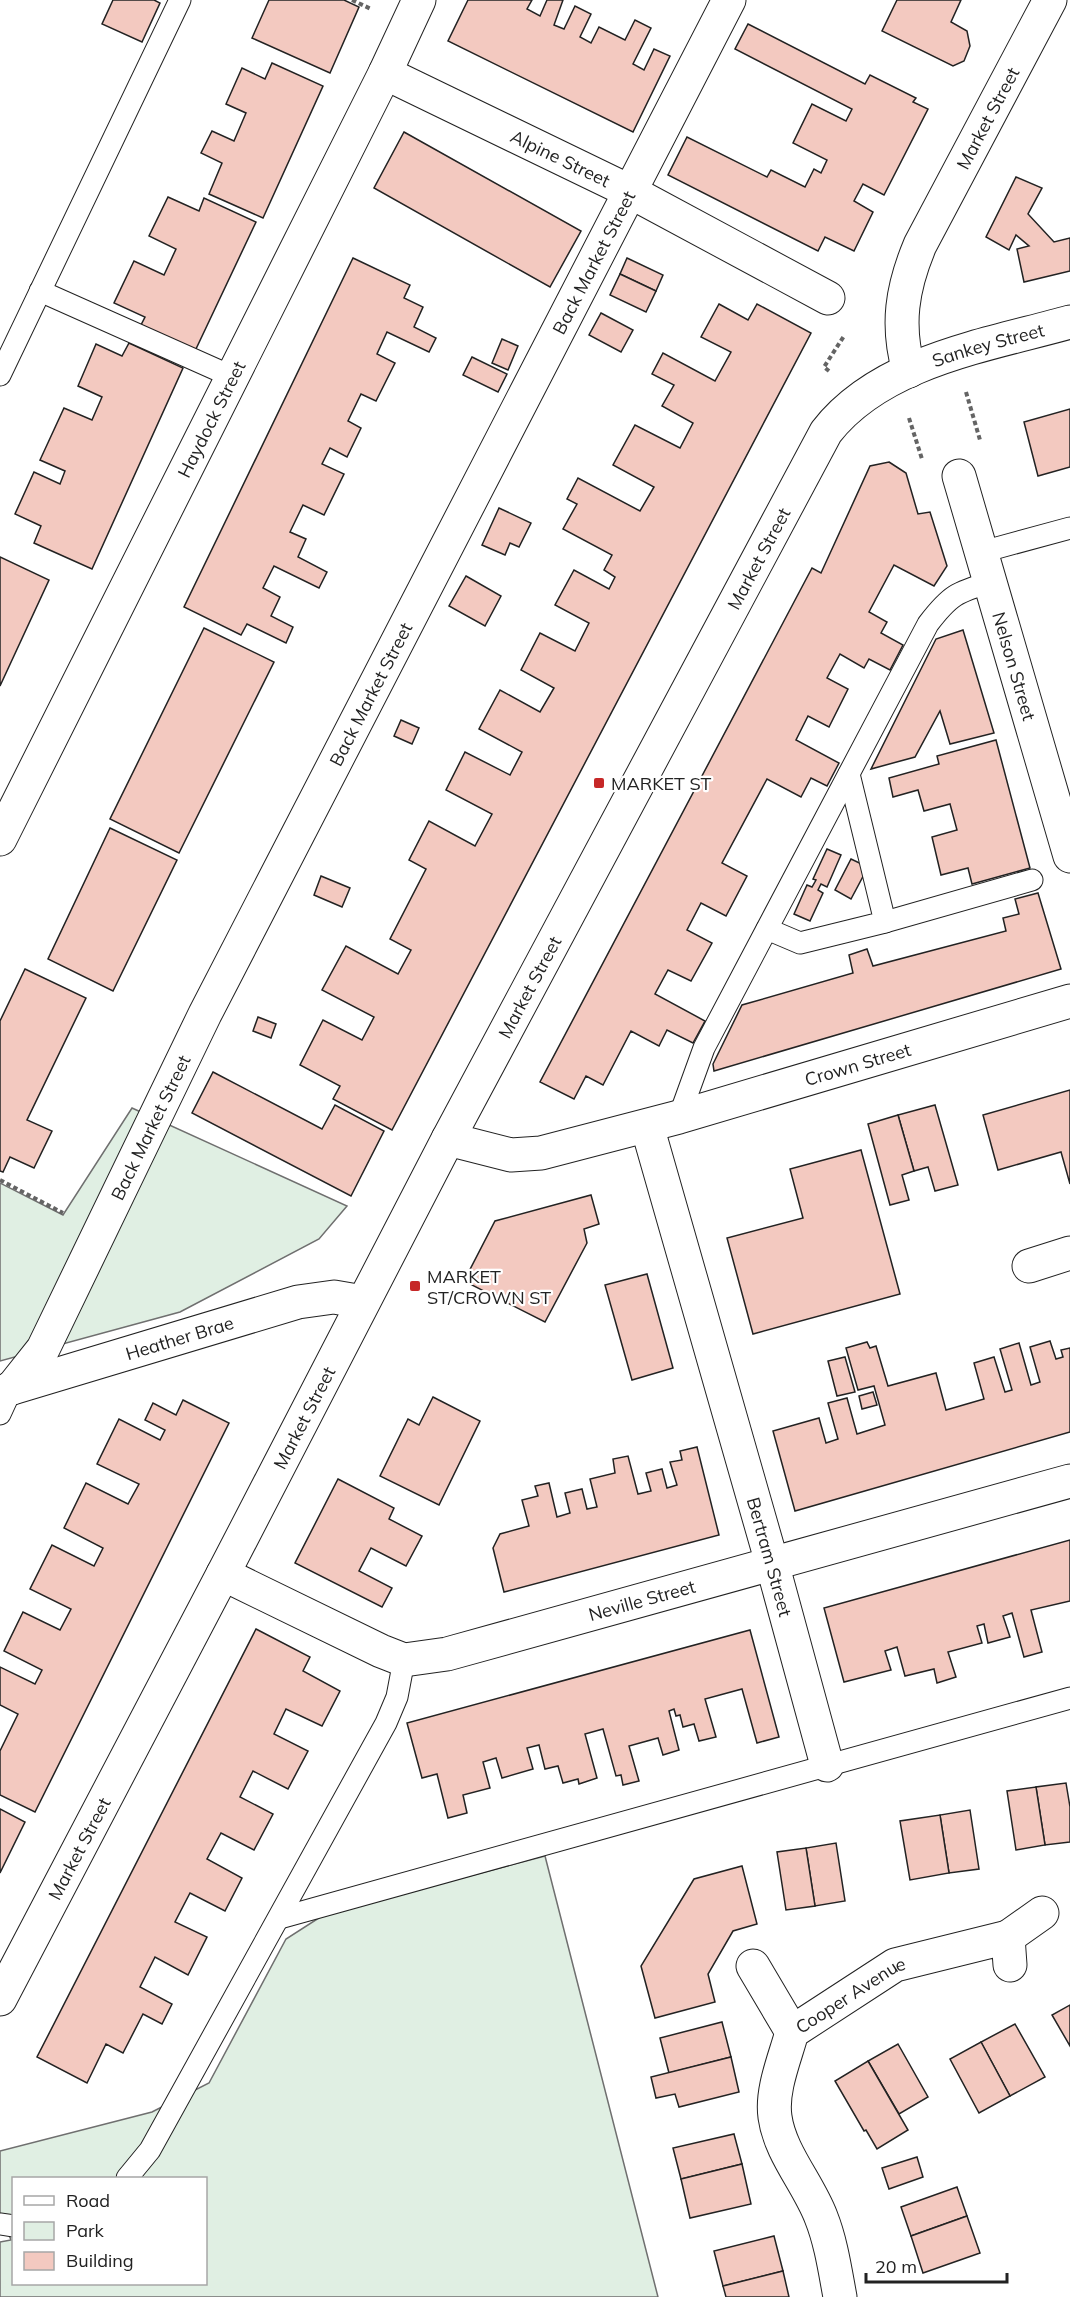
<svg xmlns="http://www.w3.org/2000/svg" width="1070" height="2297" viewBox="0 0 1070 2297" font-family="Mulish,sans-serif">
<rect width="100%" height="100%" fill="#fff"/>
<g fill="#e0efe3" stroke="#6f6f6f" stroke-width="1.5" fill-rule="evenodd">
<path d="M132 1108 347 1206 319 1239 180 1312 0 1361V1183L63 1215Z"/>
<path d="M545 1856 658 2297H0V2242L11 2240 0 2213V2151L152 2112 209 2083 286 1939 325 1914ZM14 2178H206V2284H14Z"/>
</g>
<g fill="#f3c9c0" stroke="#222" stroke-width="1.5">
<path d="M113 0H154L160 3 142 42 102 24Z"/>
<path d="M269 0H344L359 7 330 73 252 38Z"/>
<path d="M468 0H532L527 9 540 16 547 0H563L554 25 564 29 575 6 591 14 580 37 591 43 599 27 625 40 635 20 651 28 633 64 644 70 654 49 670 56 633 132 448 41Z"/>
<path d="M897 0H961L951 22 967 31 970 46 964 61 953 66 882 31Z"/>
<path d="M748 24 865 84 870 75 916 98 913 102 928 109 884 195 863 184 854 201 873 212 854 251 825 237 818 251 668 175 687 137 767 177 771 170 805 187 814 169 821 173 827 160 793 143 812 104 846 121 852 109 735 49Z"/>
<path d="M272 63 323 86 263 218 209 194 222 163 201 153 212 131 234 141 246 113 226 104 242 68 265 79Z"/>
<path d="M404 132 581 231 550 287 374 188Z"/>
<path d="M1016 177 1042 188 1028 214 1054 242 1070 238V271L1024 282 1017 249 1029 246 1016 235 1009 250 986 237Z"/>
<path d="M168 197 199 211 204 198 256 222 195 351 141 325 145 317 114 303 134 261 164 275 176 249 149 236Z"/>
<path d="M353 258 410 285 404 298 423 307 414 327 436 338 429 352 387 332 377 354 395 363 376 401 361 394 348 421 361 428 347 457 330 448 322 464 344 474 324 515 303 505 290 532 306 539 298 557 327 572 319 588 274 566 263 588 280 597 271 616 293 627 286 643 247 624 241 635 184 607Z"/>
<path d="M627 258 663 275 656 291 620 274Z"/>
<path d="M620 274 656 291 646 312 610 295Z"/>
<path d="M719 304 748 320 757 304 811 333 392 1130 333 1099 340 1086 300 1065 323 1020 362 1040 374 1017 322 990 346 946 398 974 411 950 390 939 426 869 409 860 429 821 475 846 492 814 446 790 465 752 510 775 522 752 479 729 500 690 540 712 554 688 521 670 540 633 575 651 589 623 555 605 574 570 609 589 615 577 604 570 612 555 563 529 577 504 567 499 578 478 640 511 654 487 613 465 635 425 680 448 693 423 662 406 674 385 652 374 663 353 715 381 731 352 701 337Z"/>
<path d="M601 313 633 330 621 352 589 335Z"/>
<path d="M502 339 518 346 508 370 492 363Z"/>
<path d="M129 343 183 368 92 569 34 543 41 526 15 514 34 472 60 484 65 471 40 460 64 408 92 420 102 397 78 386 96 344 122 356Z"/>
<path d="M472 357 507 374 498 392 463 375Z"/>
<path d="M1070 409V467L1038 476 1024 422Z"/>
<path d="M889 462 906 473 918 514 930 512 947 566 934 586 894 565 869 612 887 622 881 633 903 645 890 670 869 659 864 668 840 654 827 678 848 689 829 727 808 716 796 740 839 763 827 786 811 778 801 797 767 779 722 863 747 876 726 916 701 903 687 930 712 943 691 981 668 970 655 994 705 1021 693 1043 667 1030 659 1046 631 1031 603 1085 586 1076 574 1099 540 1082 812 568 821 573 870 466Z"/>
<path d="M499 508 531 523 519 547 510 543 505 555 482 545Z"/>
<path d="M0 557 49 580 0 686Z"/>
<path d="M466 576 501 596 485 626 449 606Z"/>
<path d="M204 628 274 662 179 853 110 819Z"/>
<path d="M963 630 994 733 950 744 940 711 915 757 871 769 936 639Z"/>
<path d="M401 720 419 728 412 744 394 736Z"/>
<path d="M996 740 1030 868 972 884 968 868 941 875 932 837 957 830 950 804 924 811 918 790 893 797 889 778 939 764 937 756Z"/>
<path d="M110 828 177 860 113 991 48 959Z"/>
<path d="M827 849 841 855 827 887 821 884 818 890 823 893 810 921 794 914 807 885 812 887 816 880 813 879Z"/>
<path d="M851 859 868 867 851 899 835 890Z"/>
<path d="M321 876 350 888 342 907 314 895Z"/>
<path d="M1038 893 1061 969 714 1071 713 1064 742 1005 853 973 849 955 867 949 873 966 1006 931 1003 918 1019 914 1015 899Z"/>
<path d="M25 969 86 998 27 1120 52 1131 34 1168 10 1157 3 1172 0 1171V1021Z"/>
<path d="M258 1017 276 1024 271 1038 253 1031Z"/>
<path d="M213 1072 322 1129 335 1105 384 1131 351 1196 192 1113Z"/>
<path d="M1070 1090V1184L1061 1152 998 1170 983 1115Z"/>
<path d="M935 1105 958 1185 935 1191 928 1167 914 1171 898 1115Z"/>
<path d="M898 1115 914 1171 902 1175 909 1200 890 1205 868 1124Z"/>
<path d="M861 1150 900 1294 753 1334 727 1238 803 1218 790 1169Z"/>
<path d="M591 1195 599 1224 584 1229 587 1243 545 1322 464 1281 495 1221Z"/>
<path d="M647 1274 673 1368 632 1380 605 1285Z"/>
<path d="M1050 1341 1056 1359 1063 1357 1061 1350 1070 1348V1432L795 1511 773 1431 819 1418 826 1443 838 1439 828 1403 847 1398 857 1434 885 1425 874 1386 858 1390 846 1348 867 1342 870 1348 876 1346 888 1386 936 1373 946 1410 984 1399 974 1363 994 1357 1005 1392 1012 1390 1000 1349 1019 1343 1031 1385 1040 1382 1030 1347Z"/>
<path d="M845 1357 855 1392 837 1396 828 1361Z"/>
<path d="M873 1392 877 1405 862 1409 859 1396Z"/>
<path d="M433 1397 480 1421 439 1505 380 1476 408 1419 419 1425Z"/>
<path d="M183 1400 229 1423 35 1812 0 1795V1751L18 1714 0 1705V1667L35 1684 42 1670 4 1651 23 1612 60 1630 71 1609 30 1589 52 1545 94 1566 103 1548 64 1528 86 1483 128 1504 139 1484 97 1464 119 1419 160 1440 165 1430 145 1420 153 1403 176 1415Z"/>
<path d="M697 1447 719 1535 504 1592 493 1548 500 1534 529 1526 522 1500 538 1496 535 1486 549 1483 557 1517 570 1513 565 1493 582 1489 587 1509 597 1507 590 1479 615 1473 613 1459 628 1456 638 1494 651 1491 646 1473 662 1469 667 1488 677 1485 670 1462 682 1460 680 1451Z"/>
<path d="M338 1479 394 1508 389 1519 422 1536 406 1566 371 1548 359 1571 392 1588 382 1607 295 1563Z"/>
<path d="M1070 1540V1601L1031 1610 1042 1652 1024 1657 1012 1613 1003 1616 1010 1637 988 1643 984 1624 977 1626 982 1643 948 1652 956 1677 937 1683 934 1669 905 1676 897 1647 885 1651 891 1670 844 1682 824 1608Z"/>
<path d="M256 1629 310 1657 303 1671 340 1691 322 1726 286 1709 274 1734 308 1751 288 1789 253 1771 240 1797 273 1814 254 1850 221 1833 207 1859 242 1878 225 1911 190 1893 175 1922 207 1937 188 1975 155 1957 140 1987 172 2004 162 2024 143 2014 123 2053 106 2044 87 2083 37 2057Z"/>
<path d="M750 1630 779 1737 757 1743 742 1689 705 1699 716 1737 699 1741 694 1724 683 1727 680 1715 676 1716 674 1709 669 1711 679 1750 663 1755 658 1738 629 1746 639 1781 623 1785 621 1775 616 1776 603 1729 585 1734 597 1778 579 1784 578 1779 563 1783 558 1766 545 1769 539 1745 527 1748 533 1769 502 1778 496 1758 483 1762 490 1788 463 1795 467 1813 448 1818 437 1774 422 1778 407 1723Z"/>
<path d="M1066 1783 1070 1807V1842L1045 1845 1036 1787Z"/>
<path d="M1036 1787 1045 1845 1016 1850 1007 1791Z"/>
<path d="M0 1809 25 1822 0 1873Z"/>
<path d="M970 1810 979 1869 949 1873 940 1815Z"/>
<path d="M940 1815 949 1873 910 1880 900 1821Z"/>
<path d="M836 1843 845 1901 815 1906 806 1848Z"/>
<path d="M806 1848 815 1906 786 1910 777 1852Z"/>
<path d="M742 1866 757 1924 733 1931 708 1974 715 2002 655 2018 641 1966 694 1879Z"/>
<path d="M1070 2005V2046L1052 2015Z"/>
<path d="M722 2022 731 2057 669 2073 660 2038Z"/>
<path d="M1015 2024 1045 2077 1010 2096 981 2042Z"/>
<path d="M981 2042 1010 2096 979 2113 950 2059Z"/>
<path d="M898 2044 928 2097 899 2114 868 2061Z"/>
<path d="M731 2057 739 2092 679 2107 675 2094 656 2098 651 2077Z"/>
<path d="M868 2061 908 2130 877 2149 866 2130 864 2131 835 2081Z"/>
<path d="M734 2134 742 2164 681 2179 673 2148Z"/>
<path d="M917 2157 923 2177 889 2189 882 2168Z"/>
<path d="M742 2164 751 2204 690 2218 681 2179Z"/>
<path d="M957 2187 967 2216 911 2236 901 2207Z"/>
<path d="M967 2216 980 2253 923 2273 911 2236Z"/>
<path d="M774 2236 783 2271 723 2286 714 2251Z"/>
<path d="M783 2271 789 2297H726L723 2286Z"/>
</g>
<g fill="none" stroke-linecap="round" stroke-linejoin="round">
<g stroke="#222" stroke-width="23">
<g id="service">
<path d="M40 291 233 377"/>
<path d="M0 375 180 0"/>
<path d="M982 552 1070 528"/>
<path d="M885 922 1032 880"/>
<path d="M767 929 800 943 885 922 849 774"/>
<path d="M679 1117 704 1048 928 624C950 595 957 592 991 582"/>
<path d="M0 1414 12 1388"/>
<path d="M280 1918 1070 1698"/>
<path d="M127 2178 150 2150 386 1723 397 1697 404 1660"/>
<path d="M0 2224 14 2226"/>
</g>
</g>
<g stroke="#222" stroke-width="35">
<g id="minor">
<path id="s1" d="M385 73 631 192 828 298"/>
<path id="s2" d="M909 371C896 325 902 288 920 245L1050 0"/>
<path id="s3" d="M959 476 1070 856"/>
<path id="s4" d="M0 839 385 73 419 0"/>
<path id="s5" d="M647 1126 772 1563 827 1765"/>
<path id="s6" d="M448 1139 511 1155 541 1153 679 1117 1070 1001"/>
<path d="M1029 1266 1070 1253"/>
<path id="s7" d="M12 1388 43 1349 205 1014 729 0"/>
<path id="s8" d="M9 1389 298 1302 334 1297 363 1302"/>
<path id="s9" d="M223 1574 381 1651 404 1660 447 1654 1070 1481"/>
<path d="M1008 1937 1042 1913"/>
<path d="M753 1966 792 2032"/>
<path id="s10" d="M840 2297C835 2270 831 2242 821 2217 808 2183 780 2153 775 2117 771 2090 785 2058 792 2032L895 1965 1008 1937 1010 1965"/>
</g>
</g>
<g stroke="#222" stroke-width="35">
<g id="tertiary">
<path id="s11" d="M0 1999 223 1574 448 1139 826 432C881 361 988 345 1070 322"/>
</g>
</g>
<g stroke="#646464" stroke-width="4" stroke-dasharray="4.5 3" stroke-linecap="butt">
<path d="M352 0 371 9"/>
<path d="M829 371 824 367 844 336"/>
<path d="M966 392 980 440"/>
<path d="M909 418 922 459"/>
<path d="M0 1180 63 1213"/>
</g>
<use href="#service" stroke="#fff" stroke-width="21"/>
<use href="#minor" stroke="#fff" stroke-width="33"/>
<use href="#tertiary" stroke="#fff" stroke-width="33"/>
</g>
<g fill="#c62828" stroke="#fff" stroke-width="2">
<rect x="593" y="777" width="12" height="12" rx="3"/>
<rect x="409" y="1280" width="12" height="12" rx="3"/>
</g>
<g text-anchor="middle" dominant-baseline="central" stroke-width="4.5" stroke-linejoin="round" paint-order="stroke">
<g font-size="18" fill="#222" stroke="#fff">
<text stroke="none"><textPath href="#s2" startOffset="273">Market Street</textPath></text>
<text stroke="none"><textPath href="#s1" startOffset="195">Alpine Street</textPath></text>
<text stroke="none"><textPath href="#s7" startOffset="1268">Back Market Street</textPath></text>
<text stroke="none"><textPath href="#s11" startOffset="1959">Sankey Street</textPath></text>
<text stroke="none"><textPath href="#s4" startOffset="470">Haydock Street</textPath></text>
<text stroke="none"><textPath href="#s11" startOffset="1628">Market Street</textPath></text>
<text stroke="none"><textPath href="#s3" startOffset="198">Nelson Street</textPath></text>
<text stroke="none"><textPath href="#s7" startOffset="782">Back Market Street</textPath></text>
<text stroke="none"><textPath href="#s11" startOffset="1142">Market Street</textPath></text>
<text stroke="none"><textPath href="#s6" startOffset="424">Crown Street</textPath></text>
<text stroke="none"><textPath href="#s7" startOffset="296">Back Market Street</textPath></text>
<text stroke="none"><textPath href="#s8" startOffset="178">Heather Brae</textPath></text>
<text stroke="none"><textPath href="#s11" startOffset="656">Market Street</textPath></text>
<text stroke="none"><textPath href="#s5" startOffset="448">Bertram Street</textPath></text>
<text stroke="none"><textPath href="#s9" startOffset="446">Neville Street</textPath></text>
<text stroke="none"><textPath href="#s11" startOffset="170">Market Street</textPath></text>
<text stroke="none"><textPath href="#s10" startOffset="350">Cooper Avenue</textPath></text>
</g>
<g font-size="18" fill="#222" stroke="#fff" text-anchor="start">
<text x="611" y="783">MARKET ST</text>
<text x="427" y="1276">MARKET<tspan x="427" dy="21">ST/CROWN ST</tspan></text>
</g>
</g>
<rect x="12" y="2177" width="195" height="108" fill="#ffffff" stroke="#a7a7a7" stroke-width="1.5"/>
<rect x="24" y="2196" width="30" height="9" fill="#ffffff" stroke="#a7a7a7" stroke-width="1.5"/>
<text x="66" y="2207" font-size="18" fill="#222222">Road</text>
<rect x="24" y="2222" width="30" height="18" fill="#e0efe3" stroke="#a7a7a7" stroke-width="1.5"/>
<text x="66" y="2237" font-size="18" fill="#222222">Park</text>
<rect x="24" y="2252" width="30" height="18" fill="#f3c9c0" stroke="#a7a7a7" stroke-width="1.5"/>
<text x="66" y="2267" font-size="18" fill="#222222">Building</text>
<path d="M866 2273v9h141v-9" fill="none" stroke="#222222" stroke-width="3"/>
<text x="875" y="2273" font-size="18" fill="#222222" stroke="#ffffff" stroke-width="4.5" paint-order="stroke">20 m</text>
</svg>
